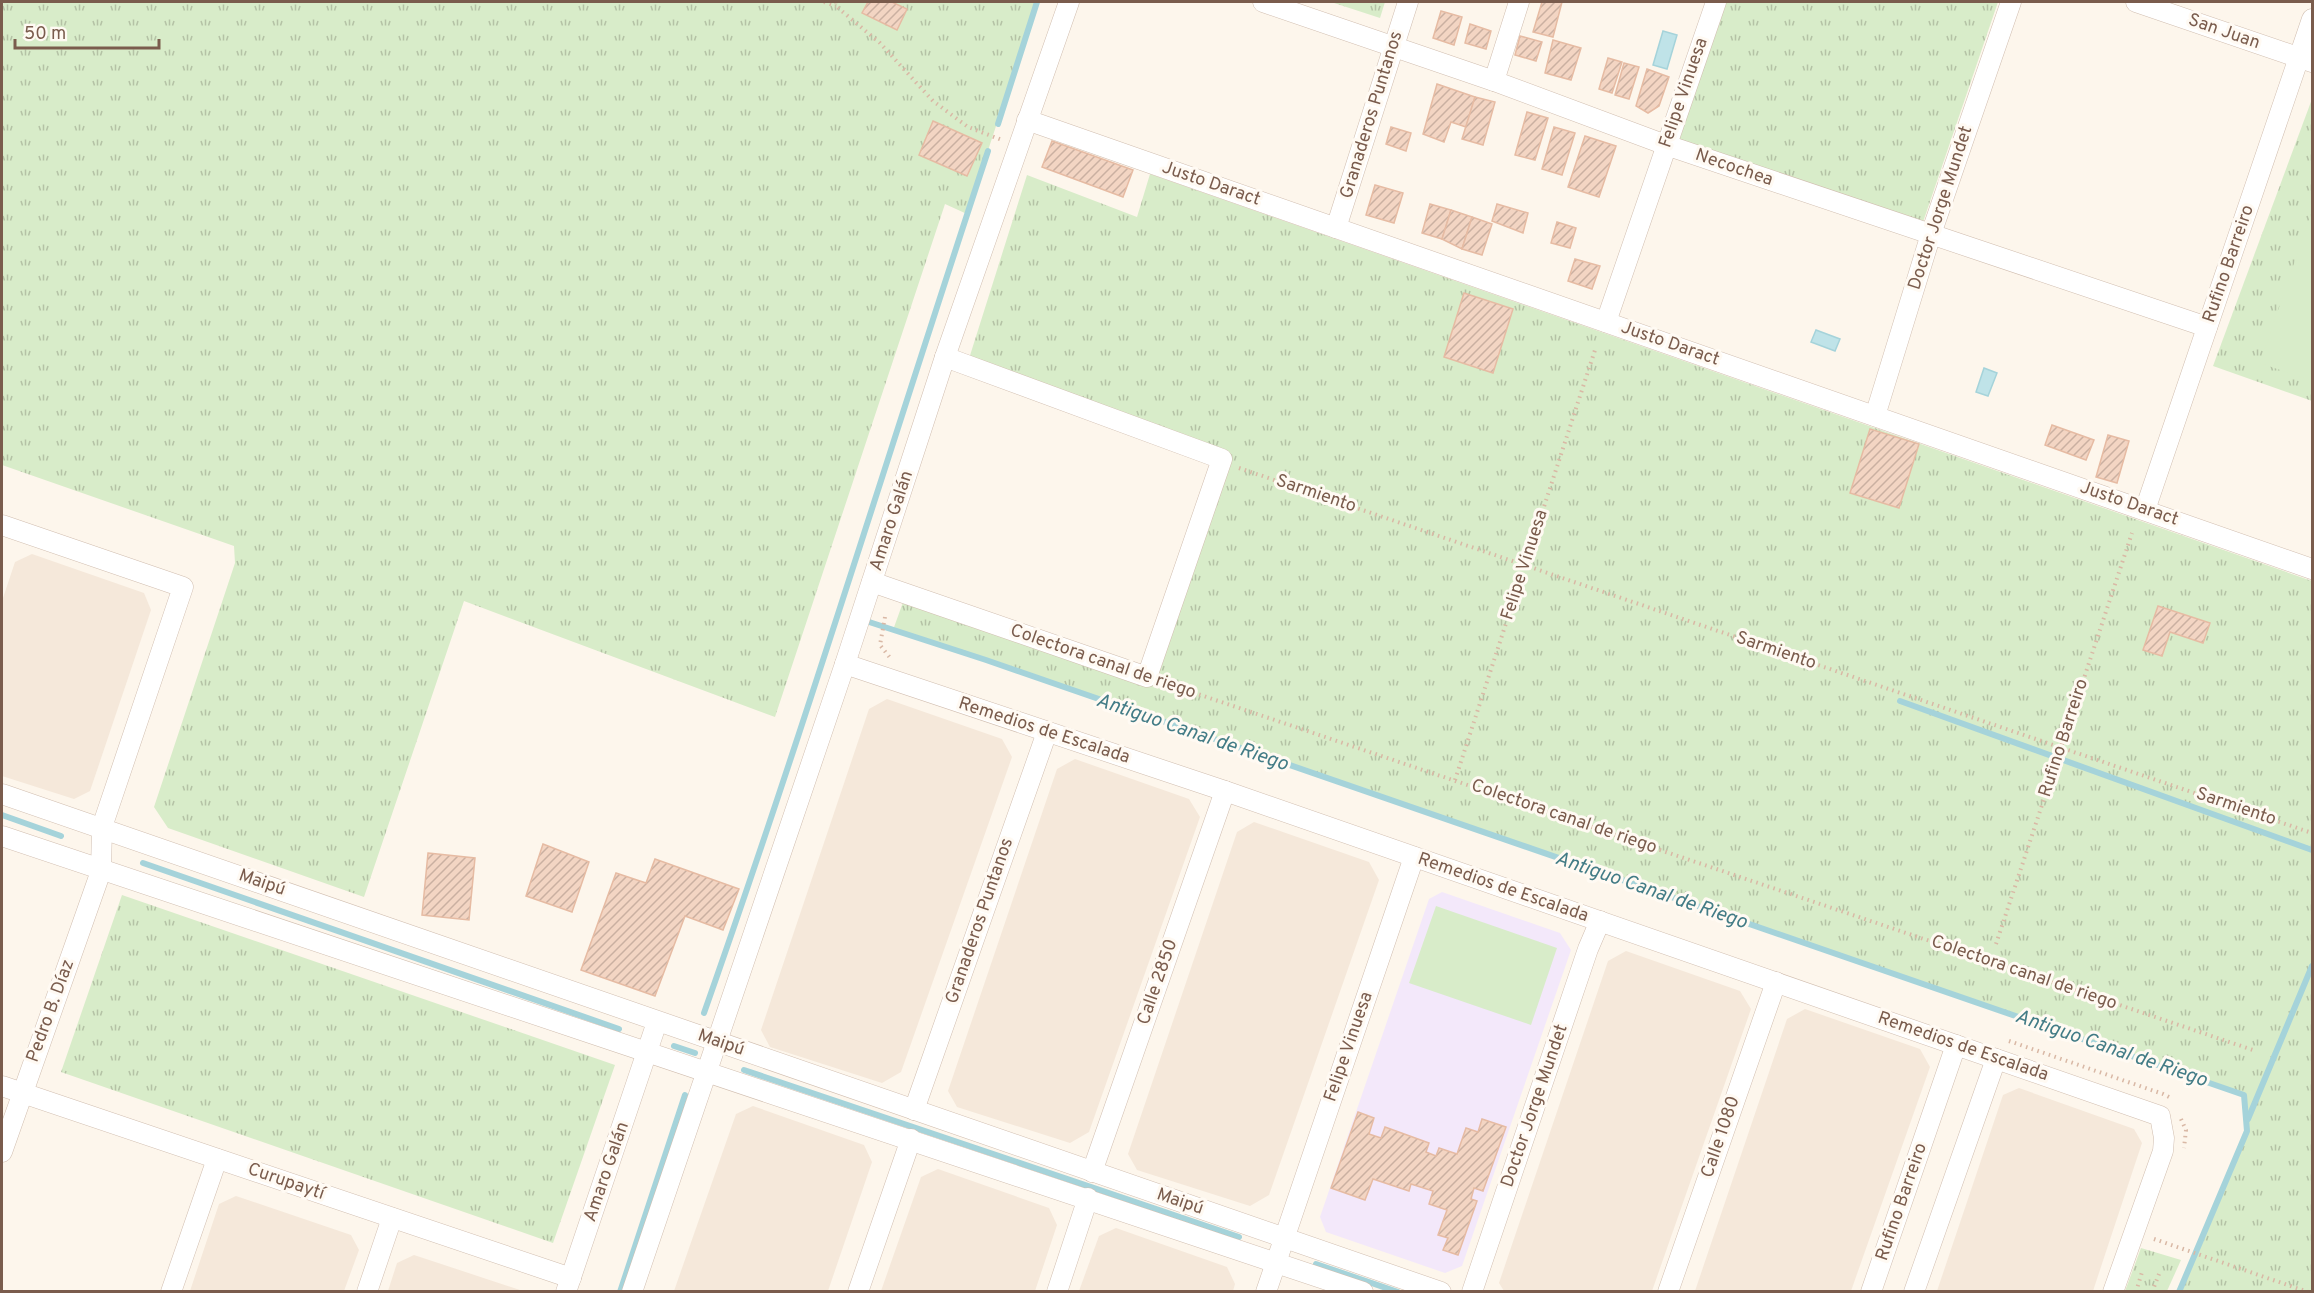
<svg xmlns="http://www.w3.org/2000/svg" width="2314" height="1293" viewBox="0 0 2314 1293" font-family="Overpass,sans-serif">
<defs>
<pattern id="grass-tufts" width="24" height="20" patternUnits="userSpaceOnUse" patternTransform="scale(1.5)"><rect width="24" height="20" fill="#d8ecc9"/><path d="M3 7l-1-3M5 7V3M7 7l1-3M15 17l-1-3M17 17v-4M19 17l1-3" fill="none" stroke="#b4c2a5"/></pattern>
<pattern id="building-hatch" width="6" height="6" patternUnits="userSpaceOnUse" patternTransform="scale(1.5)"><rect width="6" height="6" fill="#f3d5c3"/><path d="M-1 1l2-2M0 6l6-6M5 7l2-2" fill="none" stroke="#cab0a1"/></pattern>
</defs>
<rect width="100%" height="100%" fill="#fdf6ec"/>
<g fill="#f5e8da">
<path d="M32 554 144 593 151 610 90 791 74 799 2 776V601L15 562Z"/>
<path d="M887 699 1002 739 1012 757 901 1072 882 1083 770 1047 761 1030 869 709Z"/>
<path d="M1075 759 1189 799 1200 817 1089 1132 1070 1143 957 1107 948 1091 1057 769Z"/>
<path d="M1254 822 1369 862 1379 880 1269 1195 1250 1206 1137 1170 1128 1154 1237 832Z"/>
<path d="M1626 951 1740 991 1751 1009 1652 1291H1504L1499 1283 1608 961Z"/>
<path d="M1805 1009 1920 1049 1930 1067 1851 1291H1695L1787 1019Z"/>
<path d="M2019 1088 2134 1129 2142 1143 2093 1291H1937L2003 1095Z"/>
<path d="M753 1106 864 1145 872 1162 828 1291H674L736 1114Z"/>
<path d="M938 1169 1049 1208 1057 1225 1035 1291H881L921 1177Z"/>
<path d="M236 1196 351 1235 359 1250 344 1291H190L219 1204Z"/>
<path d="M1116 1228 1227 1267 1235 1284 1233 1291H1079L1099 1236Z"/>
<path d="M414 1255 523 1291H388L397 1263Z"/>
</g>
<path fill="#f3e8fa" d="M1442 892 1560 933 1571 950 1462 1266 1445 1273 1326 1232 1320 1217 1429 899Z"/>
<g fill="url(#grass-tufts)">
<path d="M2 2H1037L967 214 945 204 775 717 464 601 364 897 168 828 154 807 235 563 234 546 2 465Z"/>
<path d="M1331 2H1385L1380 18Z"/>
<path d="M1724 2H1998L1923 222 1674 139Z"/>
<path d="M2312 99V401L2213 366Z"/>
<path d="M1150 174 2312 581V1291H2179L2247 1131 2244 1095 1567 860 893 630 906 594 1147 676 1222 460 967 365 1027 175 1137 217Z"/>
<path d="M122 895 615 1065 553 1243 61 1072Z"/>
<path d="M2141 1248 2181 1260 2167 1291H2125Z"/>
</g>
<g fill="#d8ecc9">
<path d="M2312 211V381L2260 363Z"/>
<path d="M1436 906 1557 948 1531 1025 1409 983Z"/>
</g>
<g fill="#bfe3e8" stroke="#a5d3da" stroke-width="1.5">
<path d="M1663 31 1677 35 1667 69 1653 65Z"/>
<path d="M1816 330 1840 339 1835 351 1811 342Z"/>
<path d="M1984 368 1997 373 1988 396 1976 392Z"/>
</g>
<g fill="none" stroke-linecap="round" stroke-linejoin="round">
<g stroke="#a5d3da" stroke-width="6">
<path d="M998 124 1037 2"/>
<path d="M863 620 986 660 2244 1095 2247 1131 2179 1292"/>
<path d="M1900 701 2312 850"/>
<path d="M2 815 61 836"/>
<path d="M143 863 619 1029"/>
<path d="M704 1013C805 727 893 438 988 151"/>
<path d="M674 1046 695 1053"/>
<path d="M744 1070 1239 1237"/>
<path d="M2248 1119 2312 966"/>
<path d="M1316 1264 1398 1292"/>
<path d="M620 1292 685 1095"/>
</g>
</g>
<g fill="url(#building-hatch)" stroke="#e6bba3" stroke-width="1.5">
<path d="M868 2H892L907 9 897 30 862 13Z"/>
<path d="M1542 2H1562L1553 37 1533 32Z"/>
<path d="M1441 11 1462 17 1454 45 1433 38Z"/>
<path d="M1470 24 1491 31 1486 49 1465 43Z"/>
<path d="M1520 36 1542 42 1536 61 1515 55Z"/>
<path d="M1553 40 1581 48 1571 80 1545 73Z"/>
<path d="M1608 58 1622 62 1612 93 1599 89Z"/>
<path d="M1624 63 1639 67 1629 99 1615 95Z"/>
<path d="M1647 69 1669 77 1659 106 1648 113 1636 106Z"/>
<path d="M1437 84 1475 97 1466 127 1451 122 1444 142 1423 134Z"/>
<path d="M1475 97 1495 102 1483 145 1462 139Z"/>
<path d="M1527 112 1548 118 1535 160 1515 155Z"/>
<path d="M933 121 982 143 967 176 919 155Z"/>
<path d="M1391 127 1411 133 1406 151 1386 144Z"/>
<path d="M1554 127 1575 133 1562 175 1542 169Z"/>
<path d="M1585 136 1616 146 1599 197 1568 187Z"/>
<path d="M1052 141 1133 170 1123 197 1042 167Z"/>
<path d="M1375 185 1403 193 1394 223 1366 215Z"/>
<path d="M1430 204 1451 210 1442 239 1422 233Z"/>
<path d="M1497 204 1528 213 1523 233 1492 221Z"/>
<path d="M1451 210 1472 217 1462 249 1442 239Z"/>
<path d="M1472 217 1492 224 1482 255 1462 249Z"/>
<path d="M1557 222 1576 228 1570 248 1551 243Z"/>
<path d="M1575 259 1600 266 1592 289 1568 281Z"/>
<path d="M1464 293 1513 309 1493 373 1444 357Z"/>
<path d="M2052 425 2094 440 2086 460 2045 445Z"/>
<path d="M1870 429 1919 444 1899 508 1850 493Z"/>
<path d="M2108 435 2129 441 2117 483 2096 477Z"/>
<path d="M2158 606 2210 623 2203 643 2170 632 2162 656 2143 650Z"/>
<path d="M543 844 589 862 572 912 526 896Z"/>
<path d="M428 853 475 858 469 920 422 915Z"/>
<path d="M655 859 739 889 723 930 685 916 655 996 581 970 616 873 646 883Z"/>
<path d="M1358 1112 1374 1118 1369 1134 1381 1138 1385 1127 1429 1143 1426 1152 1436 1156 1439 1148 1457 1154 1466 1128 1478 1132 1482 1119 1506 1127 1483 1191 1474 1188 1471 1199 1477 1201 1458 1255 1443 1250 1448 1238 1438 1235 1447 1210 1429 1204 1433 1191 1411 1184 1409 1191 1373 1179 1365 1200 1331 1188Z"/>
</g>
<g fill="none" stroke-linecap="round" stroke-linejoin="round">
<g stroke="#d1beb0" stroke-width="21">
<g id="minor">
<path d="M1263 2 1494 81 1666 145 2207 327"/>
<path d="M2136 2 2312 62"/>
<path d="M1494 81 1519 2"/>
<path d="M1027 120 2312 569"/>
<path d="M1336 228 1408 2"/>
<path d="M1606 322 1716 2"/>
<path d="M1875 416 1931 234 2011 2"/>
<path d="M2145 510 2312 19"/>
<path d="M2 525 183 587 102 827 101 871 2 1152"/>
<path d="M872 582 1147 677 1222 459 945 357"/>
<path d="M845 664 1225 791 2160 1116 2164 1138 2163 1151 2113 1292"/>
<path d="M2 794 1441 1292"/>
<path d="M2 836 1363 1292"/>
<path d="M2 1086 571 1278"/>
<path d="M914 1110 1047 732"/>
<path d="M1092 1172 1225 791"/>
<path d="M171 1292 217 1159"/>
<path d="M367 1292 392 1218"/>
<path d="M566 1292 657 1022"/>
<path d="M632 1292 845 664 945 357 1069 2"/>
<path d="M858 1292 911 1139"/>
<path d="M1057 1292 1088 1198"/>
<path d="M1266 1292 1414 857"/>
<path d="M1472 1292 1588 949 1600 921"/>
<path d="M1668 1292 1776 982"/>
<path d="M1871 1292 1956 1045"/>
<path d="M1914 1292 1996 1059"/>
</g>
</g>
<g stroke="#d9b8a5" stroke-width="4" stroke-dasharray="1.5 4.5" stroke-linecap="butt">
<path d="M824 2 836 6"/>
<path d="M836 2 837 7 880 43 933 101 968 127 1002 140"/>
<path d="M1239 468 2312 833"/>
<path d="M885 617 880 645 891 659"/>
<path d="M1165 683 2256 1051"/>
<path d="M1455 780 1595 350"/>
<path d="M1996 944 2132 533"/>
<path d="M2009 1041 2163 1094 2171 1098"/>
<path d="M2181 1119 2186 1130 2184 1148"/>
<path d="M2154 1239 2308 1292"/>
<path d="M2136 1292 2142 1272"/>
<path d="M2152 1292 2159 1274"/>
</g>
<use href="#minor" stroke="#fff" stroke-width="20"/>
</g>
<g text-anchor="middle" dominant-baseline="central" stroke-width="6" stroke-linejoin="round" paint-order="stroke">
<g font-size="18" fill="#7a5c4d" stroke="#fffaf3">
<text transform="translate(2224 32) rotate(19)">San Juan</text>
<text transform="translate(1684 93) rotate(-71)">Felipe Vinuesa</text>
<text transform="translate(1372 115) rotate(-73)">Granaderos Puntanos</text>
<text transform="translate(1734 168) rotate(19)">Necochea</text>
<text transform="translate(1211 184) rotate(19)">Justo Daract</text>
<text transform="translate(1941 208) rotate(-72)">Doctor Jorge Mundet</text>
<text transform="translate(2229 264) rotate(-71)">Rufino Barreiro</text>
<text transform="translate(1670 344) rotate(19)">Justo Daract</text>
<text transform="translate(1316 494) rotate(19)">Sarmiento</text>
<text transform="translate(2129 504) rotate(19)">Justo Daract</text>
<text transform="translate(892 521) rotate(-72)">Amaro Galán</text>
<text transform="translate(1525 565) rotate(-72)">Felipe Vinuesa</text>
<text transform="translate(1776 651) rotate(19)">Sarmiento</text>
<text transform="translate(1103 662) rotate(19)">Colectora canal de riego</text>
<text transform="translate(1044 731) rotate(18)">Remedios de Escalada</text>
<text transform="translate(2064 738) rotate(-72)">Rufino Barreiro</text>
<text transform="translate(2236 807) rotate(19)">Sarmiento</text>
<text transform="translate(1564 817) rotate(19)">Colectora canal de riego</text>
<text transform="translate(262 883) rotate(19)">Maipú</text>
<text transform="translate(1503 888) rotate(19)">Remedios de Escalada</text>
<text transform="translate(980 921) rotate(-71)">Granaderos Puntanos</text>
<text transform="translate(2024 973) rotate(19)">Colectora canal de riego</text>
<text transform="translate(1158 982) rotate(-71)">Calle 2850</text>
<text transform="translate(51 1011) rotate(-70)">Pedro B. Díaz</text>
<text transform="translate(721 1043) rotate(19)">Maipú</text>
<text transform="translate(1349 1047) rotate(-71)">Felipe Vinuesa</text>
<text transform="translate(1963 1047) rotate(19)">Remedios de Escalada</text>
<text transform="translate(1535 1106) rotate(-71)">Doctor Jorge Mundet</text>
<text transform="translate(1721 1137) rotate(-71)">Calle 1080</text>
<text transform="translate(607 1172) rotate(-71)">Amaro Galán</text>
<text transform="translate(286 1182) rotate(19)">Curupaytí</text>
<text transform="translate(1180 1202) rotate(19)">Maipú</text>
<text transform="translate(1902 1202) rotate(-71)">Rufino Barreiro</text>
</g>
<g font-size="20" font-style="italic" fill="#437c86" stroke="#fffaf3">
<text transform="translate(1192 733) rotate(19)">Antiguo Canal de Riego</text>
<text transform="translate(1651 891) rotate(19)">Antiguo Canal de Riego</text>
<text transform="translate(2111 1049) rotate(19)">Antiguo Canal de Riego</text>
</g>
</g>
<rect width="2314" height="1293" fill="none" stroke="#7a5c4d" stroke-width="6"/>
<path d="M15 39v9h144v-9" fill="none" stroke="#7a5c4d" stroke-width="3"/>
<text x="24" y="39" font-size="18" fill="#7a5c4d" stroke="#fffaf3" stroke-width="4.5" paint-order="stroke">50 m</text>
</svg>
